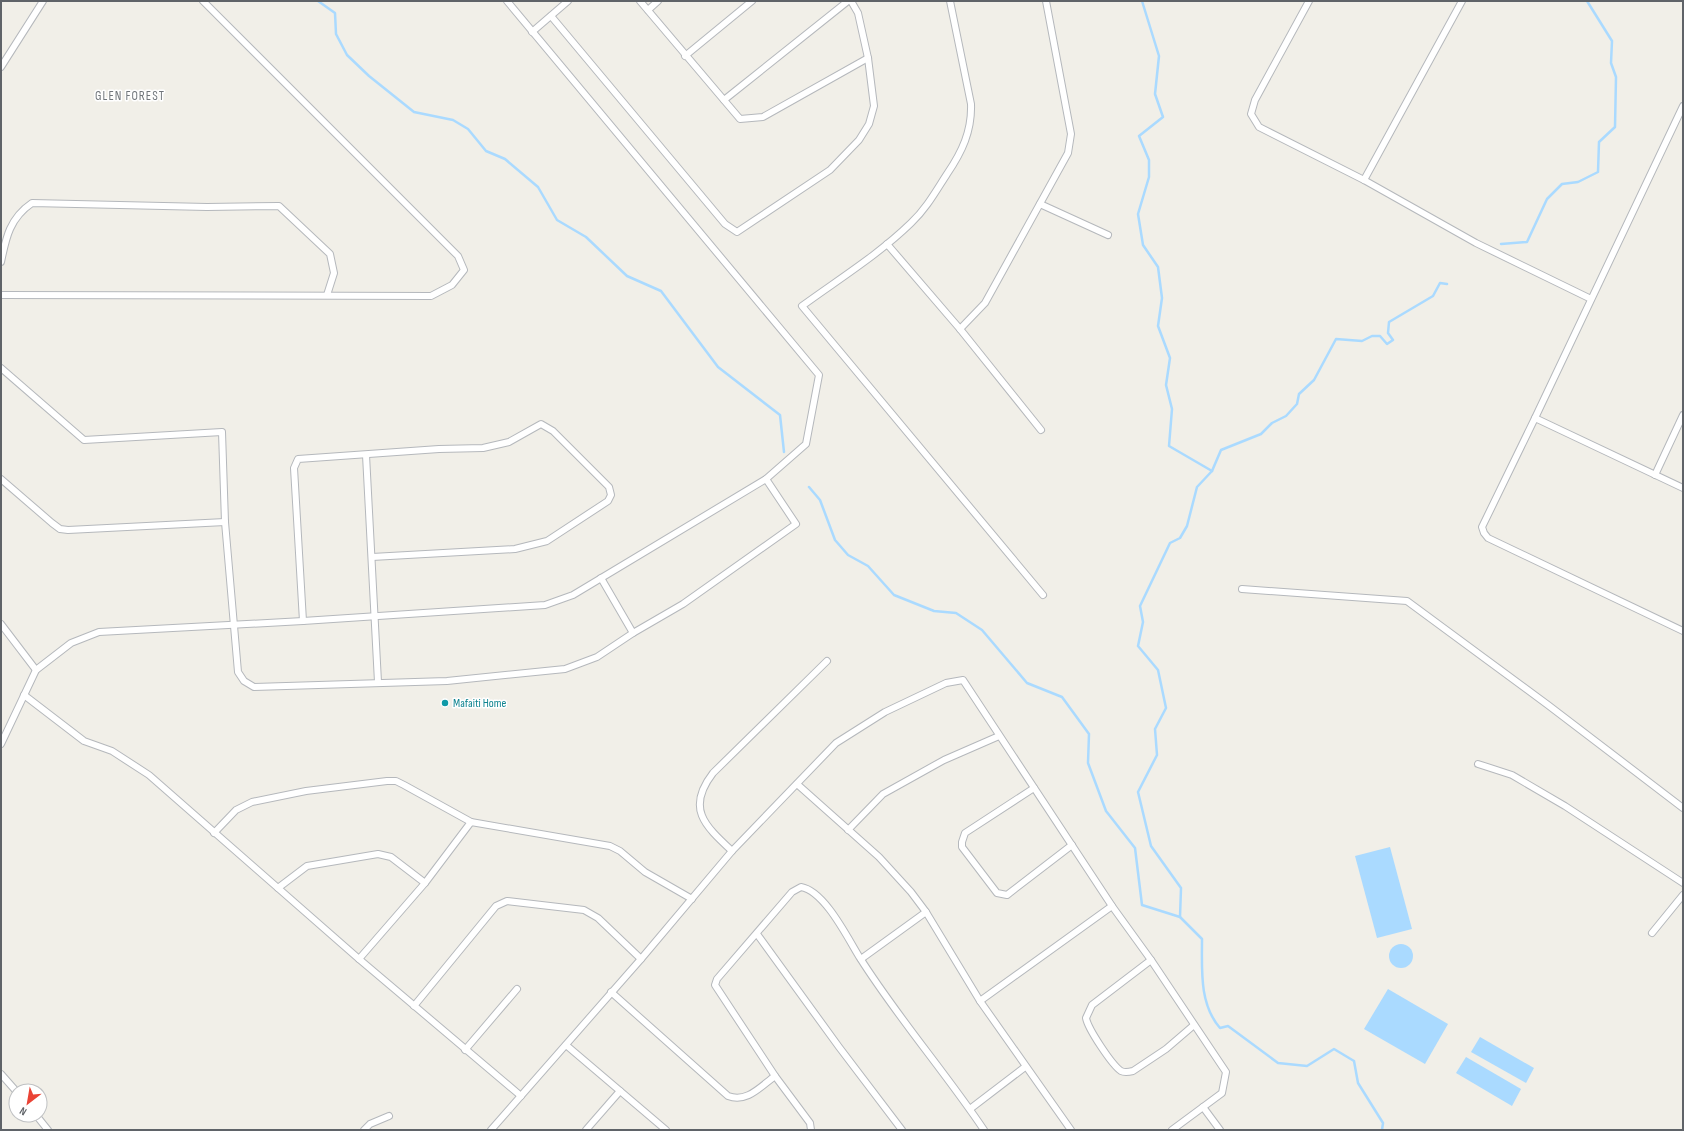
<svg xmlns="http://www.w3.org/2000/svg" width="1684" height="1131" viewBox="0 0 1684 1131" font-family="'Sofia Sans Condensed',sans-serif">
<rect width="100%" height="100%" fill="#f1efe8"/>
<g fill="#aadaff">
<path d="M1390 847 1412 929 1377 938 1355 856Z"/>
<circle cx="1401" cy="956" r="12"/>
<path d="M1388 989 1448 1024 1425 1064 1364 1029Z"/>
<path d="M1480 1037 1534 1068 1526 1083 1471 1052Z"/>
<path d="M1466 1057 1521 1089 1512 1106 1456 1073Z"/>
</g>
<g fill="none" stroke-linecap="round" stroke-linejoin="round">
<g stroke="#aadaff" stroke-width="2.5">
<path d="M318 1 335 13 336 34 347 55 369 76 414 112 453 120 468 129 486 151 505 159 538 187 557 220 586 237 627 276 661 291 718 367 780 415 784 452"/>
<path d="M1142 1 1159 56 1155 94 1163 117 1139 136 1149 160V177L1138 214 1143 245 1158 267 1162 298 1158 326 1170 358 1166 385 1172 409 1169 446 1212 471"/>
<path d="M1501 244 1527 242 1547 199 1562 184 1578 182 1598 172 1599 142 1615 127 1616 77 1611 63 1612 41 1587 1"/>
<path d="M809 487 820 500 835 540 848 555 868 566 894 595 934 611 956 613 982 630 1027 683 1062 697 1089 734 1088 763 1106 811 1135 848 1142 905 1180 917"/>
<path d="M1382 1130 1383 1123 1358 1083 1354 1061 1334 1049 1307 1066 1278 1063 1228 1026 1220 1028C1199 1004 1202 969 1202 939L1180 917 1181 888 1151 846 1138 792 1157 755 1155 729 1166 708 1158 670 1138 646 1143 622 1140 606 1170 543 1180 538 1187 526 1197 487 1212 471 1221 450 1261 434 1272 423 1286 416 1297 404 1299 394 1314 380 1336 339 1362 341 1372 336H1380L1387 344 1393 340 1388 333 1389 322 1433 296 1440 283 1447 284"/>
</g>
<g stroke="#b5b8bc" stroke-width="8">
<g id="minor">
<path d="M640 1 740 119 763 117 868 58"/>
<path d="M950 1 971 104C972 131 962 152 947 174 936 191 926 209 911 223 878 255 839 279 802 306L1043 595"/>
<path d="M1309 1 1255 100 1251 114 1259 127 1364 180 1476 243 1591 299"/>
<path d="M648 10 658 1"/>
<path d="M551 16 725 224 737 232 830 170 859 140 869 124 874 106 868 58 858 13 851 1"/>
<path d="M532 32 568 1"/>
<path d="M685 56 752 1"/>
<path d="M1 67 43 1"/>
<path d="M724 100 848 1"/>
<path d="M1364 180 1462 1"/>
<path d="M1040 204 1108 235"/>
<path d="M887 244 960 329 1041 430"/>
<path d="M1 262C6 237 10 218 32 203L207 207 279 206 330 254 334 273 327 295"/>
<path d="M1 295 431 296 452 285 464 270 458 256 203 1"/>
<path d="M960 329 985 303 1068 153 1071 134 1046 1"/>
<path d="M1 368 84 440 222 432 225 522 238 672 244 681 254 687 447 681 565 669 597 657 633 633 683 604 796 524 766 479"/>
<path d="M1535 418 1683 106"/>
<path d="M366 455 378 682"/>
<path d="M1655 475 1683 415"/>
<path d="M1 479 52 523 60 529 68 530 225 522"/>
<path d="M1683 488 1535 418 1482 527 1484 533 1488 538 1683 631"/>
<path d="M601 578 633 633"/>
<path d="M1242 589 1407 601 1548 705 1683 808"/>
<path d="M303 621 294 468 298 459 439 449 483 448 509 442 541 424 553 431 609 487 611 495 608 501 547 541 515 549 372 557"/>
<path d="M1 624 36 670"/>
<path d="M24 695 84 741 112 751 149 775 359 959 521 1096"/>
<path d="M1 744 36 670 71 643 99 632 303 621 545 605 573 595 766 479 806 444 819 375 507 1"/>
<path d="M1478 764 1512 775 1565 806 1683 883"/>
<path d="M797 784 879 857 911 892 926 912 980 1001 1071 1130"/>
<path d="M1034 788 965 833 962 842V847L997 893 1007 895 1072 845"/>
<path d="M848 830 883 794 944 760 999 736"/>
<path d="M214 833 236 810 252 802 306 791 387 781H396L404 785 471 822"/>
<path d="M732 851C704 825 686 808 713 773L827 661"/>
<path d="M278 888 307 866 378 854 391 857 425 883"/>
<path d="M1652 933 1683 895"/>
<path d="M757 934 839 1047 902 1130"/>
<path d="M359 959 425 883 471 822 610 846 620 851 645 872 692 899"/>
<path d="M861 959 926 912"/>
<path d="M1151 960 1092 1005 1086 1018C1088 1029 1112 1065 1121 1071 1125 1073 1129 1072 1133 1071L1166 1049 1194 1025"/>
<path d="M611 992 728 1096C747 1103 760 1087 775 1076"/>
<path d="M980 1001 1112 906"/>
<path d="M414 1006 496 906 507 901 584 910 598 918 641 959"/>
<path d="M566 1045 666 1130"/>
<path d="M465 1050 517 989"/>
<path d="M1 1074 16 1091"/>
<path d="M1203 1107 1220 1130"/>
<path d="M970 1109 1025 1067"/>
<path d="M36 1115 48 1130"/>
<path d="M364 1130 370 1124 389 1116"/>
<path d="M491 1130 641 959 732 851 836 743 885 712 946 683 963 680 1112 906 1151 960 1226 1072 1222 1093 1172 1130"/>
<path d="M586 1130 620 1091"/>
<path d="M811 1130 810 1123 775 1076 715 985 717 979 792 892 801 887C825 891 848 939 860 958 898 1018 945 1072 984 1130"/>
</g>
</g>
<use href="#minor" stroke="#fff" stroke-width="6"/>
</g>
<circle fill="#0f9aa8" stroke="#fff" stroke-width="1.5" cx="445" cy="703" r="4"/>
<g text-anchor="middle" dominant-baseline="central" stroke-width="3" stroke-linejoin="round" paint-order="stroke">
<g font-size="12" fill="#0d838f" stroke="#fff" text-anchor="start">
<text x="453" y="703">Mafaiti Home</text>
</g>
<g font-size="13" letter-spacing="1" fill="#70757a" stroke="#fff">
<text x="130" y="96">GLEN FOREST</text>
</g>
</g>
<rect width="1684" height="1131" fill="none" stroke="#5f6368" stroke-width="4"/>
<g transform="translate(28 1103) rotate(211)"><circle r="19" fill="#ffffff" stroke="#bfc1c3"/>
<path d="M0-3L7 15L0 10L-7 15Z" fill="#ea4335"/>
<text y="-6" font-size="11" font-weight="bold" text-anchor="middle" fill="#5f6368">N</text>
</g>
</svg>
